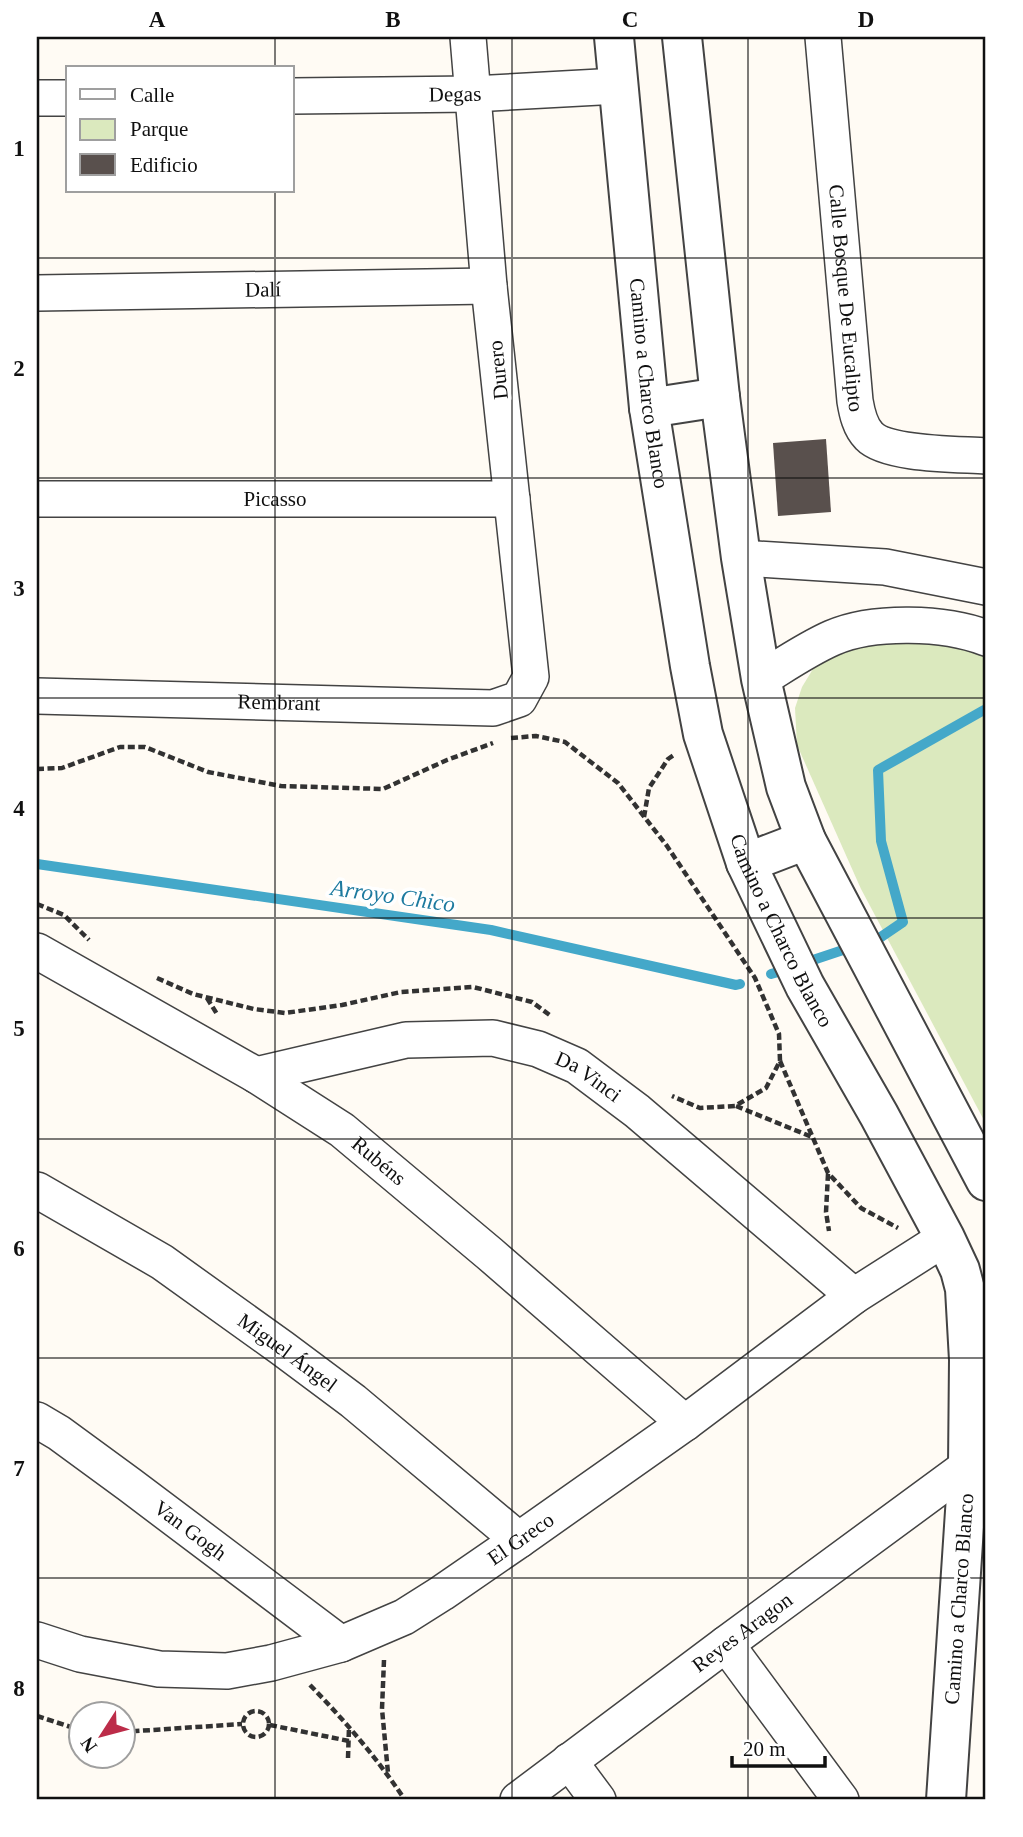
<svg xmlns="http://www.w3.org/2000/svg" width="1023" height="1837" viewBox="0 0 1023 1837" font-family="Georgia,serif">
<rect width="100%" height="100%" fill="#fffbf4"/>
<path fill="#dbe9be" d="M864 639 951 643 986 654V1124L861 889 797 745 795 708 802 687 813 669 829 656Z"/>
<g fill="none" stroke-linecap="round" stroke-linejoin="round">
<g stroke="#44a8c9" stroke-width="10">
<path d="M37 864 491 930 736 985 740 984"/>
<path d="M878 939 903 922 881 841 878 770 984 710 986 711"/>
<path d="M813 960 843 950"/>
<path d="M771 974 778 972"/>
</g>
</g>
<path fill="#59504d" d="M826 439 831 512 778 516 773 443Z"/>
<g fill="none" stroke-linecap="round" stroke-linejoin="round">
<g stroke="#434343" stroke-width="38">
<g id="minor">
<path id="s1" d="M823 37 855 401C857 413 860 427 869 436 887 455 959 454 986 456"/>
<path id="s2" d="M292 96 473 94 618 86"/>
<path d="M37 98H68"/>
<path id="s3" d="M37 293 489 286"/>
<path id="s4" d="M37 499H512"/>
<path d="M741 558 885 567 986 587"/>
<path d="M761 679C784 665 807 649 832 638 873 620 945 622 986 638"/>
<path id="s5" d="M37 696 493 708 519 699 531 677 489 286 468 37"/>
<path id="s6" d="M37 951 256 1075 342 1130 490 1254 685 1423"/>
<path id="s7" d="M256 1075 406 1040 493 1038 538 1049 577 1066 637 1111 854 1296"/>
<path id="s8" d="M37 1190 162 1262 282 1348 353 1401 519 1540"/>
<path id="s9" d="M37 1420 59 1433 130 1485 341 1644"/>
<path id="s10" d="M37 1640 80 1654 159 1669 227 1671 271 1663 341 1644 404 1617 442 1593 519 1540 685 1423 854 1296 945 1238"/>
<path d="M726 1644 841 1800"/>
<path d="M569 1761 598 1800"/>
<path id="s11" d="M518 1800 726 1644 968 1466"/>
</g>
</g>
<g stroke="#434343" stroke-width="42">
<g id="tertiary">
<path id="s12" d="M614 37 649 408 690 666 703 734 746 863 805 986 879 1115 945 1238 960 1270 965 1289 969 1360 968 1466 946 1800"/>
<path d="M682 37 720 397 741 558 761 679 786 787 806 840 986 1181"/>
<path d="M649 408 720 397"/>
<path d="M746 863 806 840"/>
</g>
</g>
<g stroke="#323232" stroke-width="4.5" stroke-dasharray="7 3.5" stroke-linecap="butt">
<path d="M511 738 536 736 565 742 618 783 667 846 755 978 779 1034 780 1061 766 1088 735 1106 700 1108 672 1096"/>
<path d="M37 769 62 768 120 747H145L208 772 281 786 383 789 447 760 493 743"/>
<path d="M644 817 649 788 668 759 674 755"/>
<path d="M37 904 64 915 89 940"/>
<path d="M157 978 193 994 254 1009 285 1013 342 1005 401 992 473 987 532 1002 551 1016"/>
<path d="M207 998 217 1014"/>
<path d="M780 1061 828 1173 861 1208 898 1228"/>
<path d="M736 1106 812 1137"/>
<path d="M828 1174 826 1212 829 1231"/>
<path d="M384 1660 382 1709 388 1773"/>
<path d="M310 1685C345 1721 377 1758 405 1800"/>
<circle cx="256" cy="1724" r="13"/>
<path d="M37 1716 80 1730"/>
<path d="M270 1725 349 1741"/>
<path d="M122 1732 242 1724"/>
<path d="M348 1758 349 1727"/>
</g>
<use href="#minor" stroke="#fff" stroke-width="35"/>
<use href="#tertiary" stroke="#fff" stroke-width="38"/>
</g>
<path fill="none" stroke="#101010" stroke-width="2" stroke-opacity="0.55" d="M275 37V68M512 37V1800M748 37V1800M275 191V1800M37 258H986M37 478H986M37 698H986M37 918H986M37 1139H986M37 1358H986M37 1578H986"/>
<g text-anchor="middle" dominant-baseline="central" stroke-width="7" stroke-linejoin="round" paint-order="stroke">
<g font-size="21" fill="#101010" stroke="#fff">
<text stroke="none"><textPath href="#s2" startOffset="163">Degas</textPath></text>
<text stroke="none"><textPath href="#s3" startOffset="226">Dalí</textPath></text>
<text stroke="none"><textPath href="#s1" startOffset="262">Calle Bosque De Eucalipto</textPath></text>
<text transform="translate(498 370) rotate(-96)">Durero</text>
<text stroke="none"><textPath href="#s12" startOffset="348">Camino a Charco Blanco</textPath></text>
<text stroke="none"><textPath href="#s4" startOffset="238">Picasso</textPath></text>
<text stroke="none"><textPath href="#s5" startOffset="242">Rembrant</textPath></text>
<text stroke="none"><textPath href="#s12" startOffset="915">Camino a Charco Blanco</textPath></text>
<text stroke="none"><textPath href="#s7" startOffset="345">Da Vinci</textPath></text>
<text stroke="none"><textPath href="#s6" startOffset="402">Rubéns</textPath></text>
<text stroke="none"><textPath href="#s8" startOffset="299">Miguel Ángel</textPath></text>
<text stroke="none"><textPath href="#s9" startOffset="189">Van Gogh</textPath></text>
<text stroke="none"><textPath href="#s10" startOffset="520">El Greco</textPath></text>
<text transform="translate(959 1599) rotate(-86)">Camino a Charco Blanco</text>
<text stroke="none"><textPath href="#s11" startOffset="280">Reyes Aragon</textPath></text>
</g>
<g font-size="23" font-style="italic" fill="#1d7a9f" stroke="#fff">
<text transform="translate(393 896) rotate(8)">Arroyo Chico</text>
</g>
</g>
<rect width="1023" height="1837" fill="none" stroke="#ffffff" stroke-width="77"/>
<rect x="66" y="66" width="228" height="126" fill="#ffffff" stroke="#9f9f9f" stroke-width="2"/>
<rect x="80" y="89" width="35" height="10" fill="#ffffff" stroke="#9f9f9f" stroke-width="2"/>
<text x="130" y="102" font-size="21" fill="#101010">Calle</text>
<rect x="80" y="119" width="35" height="21" fill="#dbe9be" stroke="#9f9f9f" stroke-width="2"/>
<text x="130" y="136" font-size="21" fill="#101010">Parque</text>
<rect x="80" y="154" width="35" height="21" fill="#59504d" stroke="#9f9f9f" stroke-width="2"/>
<text x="130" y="172" font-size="21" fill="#101010">Edificio</text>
<g transform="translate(102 1735) rotate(234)"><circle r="33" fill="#ffffff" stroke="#9f9f9f" stroke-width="2"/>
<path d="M0-5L12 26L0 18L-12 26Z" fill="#bc2c49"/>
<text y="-10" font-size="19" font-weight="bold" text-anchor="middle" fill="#101010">N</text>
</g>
<path d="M732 1756v10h93v-10" fill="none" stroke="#101010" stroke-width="3.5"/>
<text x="743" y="1756" font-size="21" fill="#101010" stroke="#ffffff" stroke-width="5" paint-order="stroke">20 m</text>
<rect x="38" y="38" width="946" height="1760" fill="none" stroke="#101010" stroke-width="2.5"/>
<g font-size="23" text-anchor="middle" font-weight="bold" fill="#101010">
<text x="157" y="27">A</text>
<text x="393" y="27">B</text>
<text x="630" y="27">C</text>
<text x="866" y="27">D</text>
<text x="19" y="156">1</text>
<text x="19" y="376">2</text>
<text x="19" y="596">3</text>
<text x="19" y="816">4</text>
<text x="19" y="1036">5</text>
<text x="19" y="1256">6</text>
<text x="19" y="1476">7</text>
<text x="19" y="1696">8</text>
</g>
</svg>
